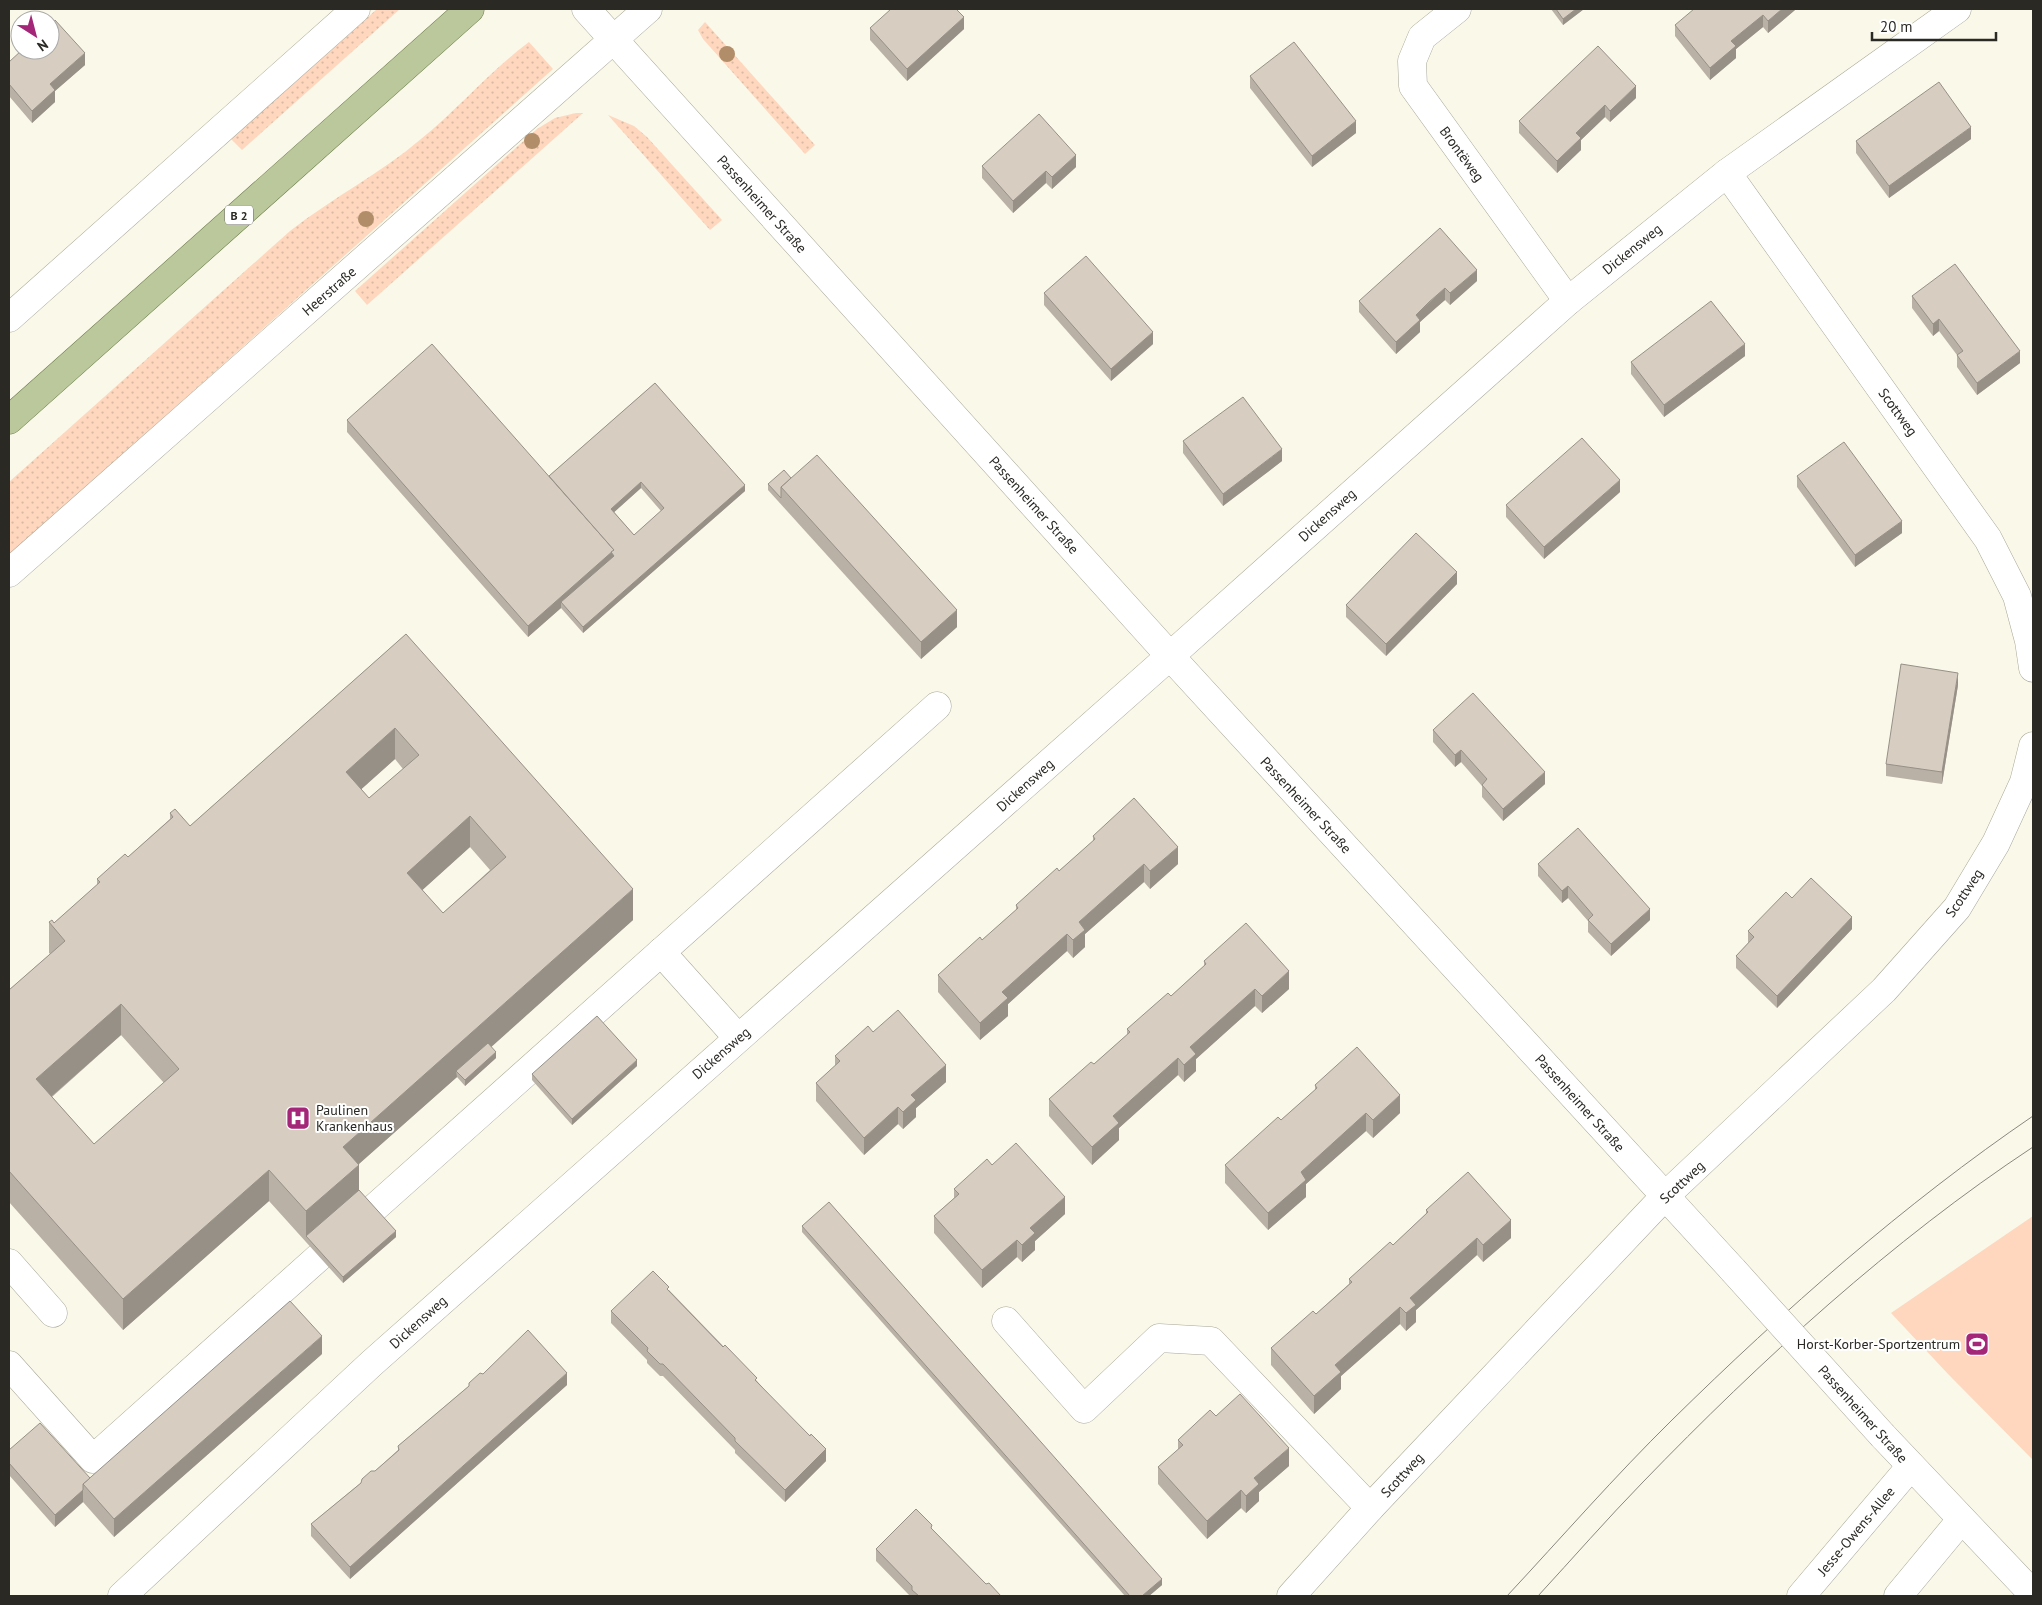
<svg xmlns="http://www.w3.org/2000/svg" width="2042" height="1605" viewBox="0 0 2042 1605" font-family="'PT Sans',sans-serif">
<defs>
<pattern id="grass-dots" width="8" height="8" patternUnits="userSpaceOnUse" patternTransform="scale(1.25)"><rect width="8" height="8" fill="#fed7be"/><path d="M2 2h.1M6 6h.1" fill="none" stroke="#dab9a3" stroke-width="1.8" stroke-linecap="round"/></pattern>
</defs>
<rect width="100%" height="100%" fill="#faf8e9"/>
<g fill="url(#grass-dots)">
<path d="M377 9H400L242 150 231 139Z"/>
<path d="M705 22 815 145 805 154 703 39 698 30Z"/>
<path d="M529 42 553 69 9 556V482L290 231C332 198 380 174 421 139 458 109 490 71 529 42Z"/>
<path d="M576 113H583L367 305 355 291 537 129 555 118Z"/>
<path d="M608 115 634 126 647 137 722 220 710 230Z"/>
</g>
<path fill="#fed7be" d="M2033 1216V1460L1949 1375 1891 1313Z"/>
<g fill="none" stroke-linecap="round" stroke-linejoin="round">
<g stroke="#a9a799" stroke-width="29">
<g id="minor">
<path d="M586 9 1170 656 1733 1270"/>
<path d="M1457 9 1422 37 1412 61 1413 86 1568 301"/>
<path d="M1727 173 1988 539 2017 596 2029 641 2033 668"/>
<path d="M9 318 356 9"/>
<path d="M9 573 648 9"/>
<path d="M661 952 738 1038"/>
<path d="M372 1210 937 706"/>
<path d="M9 1263 53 1313"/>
<path d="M1006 1321 1084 1409 1159 1338 1211 1341 1370 1508"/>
<path d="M9 1365 93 1459 319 1257"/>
<path d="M1883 1436 2033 1594"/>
<path d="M122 1596 372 1363 1170 656 1568 301 1727 173 1957 9"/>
<path d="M1291 1596 1370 1508 1665 1196 1884 990 1957 908 1996 843 2024 782 2033 746"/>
<path d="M1801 1596 1911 1466"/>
<path d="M1898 1596 1961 1520"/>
</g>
</g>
<g stroke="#6a7947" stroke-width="29">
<path id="major" d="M9 420 470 9"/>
</g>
<use href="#minor" stroke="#fff" stroke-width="28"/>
<use href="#major" stroke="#bac89c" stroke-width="28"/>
<g stroke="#8a887f" stroke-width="1">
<path d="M1507 1596C1562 1537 1615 1476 1672 1420 1784 1310 1904 1204 2033 1116"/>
<path d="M1538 1596C1573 1558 1607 1519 1643 1482 1760 1361 1892 1240 2033 1147"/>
</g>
<g stroke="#a9a799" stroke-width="29" stroke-linecap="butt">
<path id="minor-bridge" d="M1733 1270 1883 1436"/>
</g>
<use href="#minor-bridge" stroke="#fff" stroke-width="28"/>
</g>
<g fill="#b18e69">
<circle cx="727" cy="54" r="8"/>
<circle cx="532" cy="141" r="8"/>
<circle cx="366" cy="219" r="8"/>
</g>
<g fill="#b9b1a6" fill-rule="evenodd">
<path d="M1551 9H1584L1563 25Z"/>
<path d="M1795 9V10L1768 33 1763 27 1736 49V58L1710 80 1675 36V25Z"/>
<path d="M870 28 964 29 907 81 870 40Z"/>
<path d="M9 62 85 65 55 91V102L32 123 9 96Z"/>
<path d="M1250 76 1356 133 1312 167 1250 88Z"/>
<path d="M1636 98 1610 122 1605 117 1581 140V150L1557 173 1519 133V121Z"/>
<path d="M1971 139 1889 198 1856 153V141Z"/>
<path d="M982 166 1076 167 1052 189 1046 183 1013 213 982 178Z"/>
<path d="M1477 281 1450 305 1445 300 1429 313 1420 322V332L1396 354 1359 312V301Z"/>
<path d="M1044 293 1153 344 1111 381 1044 305Z"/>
<path d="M1912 296 2020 363 1977 395 1957 367V355L1939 331 1933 336 1912 308Z"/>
<path d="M1745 356 1664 417 1631 374V362Z"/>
<path d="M655 383 745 491 583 633 561 608 528 637 347 432V420L549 476ZM641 488 661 511 634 535 614 512Z"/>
<path d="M1183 441 1282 461 1223 506 1183 453Z"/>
<path d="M1797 476 1902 533 1855 567 1797 487Z"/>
<path d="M791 478 957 627 921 659 768 490V484Z"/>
<path d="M1620 492 1544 559 1506 517V505Z"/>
<path d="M1457 584 1386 656 1346 617V605Z"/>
<path d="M406 634 633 920 491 1046 496 1058 465 1086 457 1077 359 1164V1190L396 1237 343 1283 269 1201 123 1330 9 1202V990L50 954 49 953V922L54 923 97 885V879L128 857 170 819V813L190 826ZM395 759 403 769 369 798 361 789ZM470 847 490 870 443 913 422 890ZM121 1035 164 1083 94 1144 52 1097Z"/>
<path d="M1958 685 1942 784 1886 776V764Z"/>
<path d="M1433 730 1545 784 1503 821 1482 797V786L1461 762 1455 767 1433 742Z"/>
<path d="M1093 836 1178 864 1150 889 1144 882 1085 934V947L1073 958 1067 951 1008 1004V1016L980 1040 938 992V975L982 940 1016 910V905L1059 871 1093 841Z"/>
<path d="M1538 864 1650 920 1611 956 1588 932V921L1568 898 1562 903 1538 876Z"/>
<path d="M1792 898 1852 929 1777 1008 1736 968V956L1748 943V931Z"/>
<path d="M1204 961 1289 989 1262 1013 1255 1006 1196 1059V1071L1184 1082 1178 1075 1119 1128V1140L1092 1165 1049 1116V1099L1094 1064 1127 1035V1029L1171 996 1204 966Z"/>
<path d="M873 1032 946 1082 916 1108V1117L903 1129 898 1124 864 1155 816 1101V1083L835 1066V1056Z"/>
<path d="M637 1066 572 1125 532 1080V1074Z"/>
<path d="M1315 1085 1400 1113 1373 1138 1366 1131 1306 1184V1197L1268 1230 1225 1183V1165L1281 1120 1315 1090Z"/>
<path d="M992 1165 1065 1214 1035 1241V1250L1022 1262 1017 1257 982 1288 934 1233V1216L954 1198V1189Z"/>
<path d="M1426 1210 1511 1238 1483 1262 1477 1255 1416 1310V1322L1406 1331 1400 1324 1341 1376V1389L1314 1414 1271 1365V1348L1316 1314 1349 1284V1279L1393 1245 1426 1214Z"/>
<path d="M802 1226 1162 1585 1149 1596H1125L802 1232Z"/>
<path d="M669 1290 757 1381 826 1461 785 1502 735 1453V1450L663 1376H660L647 1363V1360L611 1323V1311Z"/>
<path d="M322 1354 114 1537 83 1502 55 1527 9 1475V1450L90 1478Z"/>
<path d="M483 1374 567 1385 350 1579 311 1536V1524L375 1471 398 1450V1446Z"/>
<path d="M1216 1416 1289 1466 1259 1492V1501L1246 1513 1241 1508 1207 1539 1158 1484V1467L1178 1450V1440Z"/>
<path d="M932 1529 986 1584 1001 1596H910L876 1561V1549Z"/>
</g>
<g fill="#969087">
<path d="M1576 9H1584L1563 25V19Z"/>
<path d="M1782 9H1795V10L1768 33V21Z"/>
<path d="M1763 15V27L1736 49V58L1710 80V68L1731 41Z"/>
<path d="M964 17V29L907 81V69Z"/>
<path d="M85 53V65L55 91V102L32 123V111L50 84Z"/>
<path d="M1636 86V98L1610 122V111Z"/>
<path d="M1605 105V117L1581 140V150L1557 173V161L1576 133Z"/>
<path d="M1356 121V133L1312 167V156Z"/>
<path d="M1971 127V139L1889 198V186Z"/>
<path d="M1076 155V167L1052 189V177Z"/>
<path d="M1046 171V183L1013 213V201Z"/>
<path d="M1477 270V281L1450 305V293Z"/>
<path d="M1445 288V300L1420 322V332L1396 354V342L1416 315Z"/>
<path d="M1939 319V331L1933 336V324Z"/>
<path d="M1153 332V344L1111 381V369Z"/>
<path d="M1745 344V356L1664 417V405Z"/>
<path d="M2020 351V363L1977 395V383Z"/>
<path d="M1282 449V461L1223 506V494Z"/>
<path d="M1620 480V492L1544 559V547Z"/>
<path d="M641 482V488L611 515V509Z"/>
<path d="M745 485V491L583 633V627Z"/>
<path d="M1902 521V533L1855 567V555Z"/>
<path d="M614 550V562L561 602V608L528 637V626Z"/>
<path d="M1457 572V584L1386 656V644Z"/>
<path d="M957 610V627L921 659V642Z"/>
<path d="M1958 673V685L1942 784V772Z"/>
<path d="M395 728V759L346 803V772Z"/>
<path d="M1461 750V762L1455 767V755Z"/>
<path d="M1545 772V784L1503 821V809Z"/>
<path d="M470 816V847L407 904V873Z"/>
<path d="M1178 847V864L1150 889V871Z"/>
<path d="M1144 864V882L1085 934V947L1073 958V940L1079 922Z"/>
<path d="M1568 886V898L1562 903V891Z"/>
<path d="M633 889V920L460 1075 456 1071 457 1077 343 1178V1147Z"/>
<path d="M1650 909V920L1611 956V944Z"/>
<path d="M1852 917V929L1777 1008V996Z"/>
<path d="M1067 934V951L1008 1004V1016L980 1040V1023L1002 992Z"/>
<path d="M1289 971V989L1262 1013V996Z"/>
<path d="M1255 989V1006L1196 1059V1071L1184 1082V1065L1190 1047Z"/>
<path d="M121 1004V1035L36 1110V1079Z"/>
<path d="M496 1052V1058L465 1086V1080Z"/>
<path d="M1178 1058V1075L1119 1128V1140L1092 1165V1147L1113 1116Z"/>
<path d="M637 1060V1066L572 1125V1119Z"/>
<path d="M946 1065V1082L916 1108V1117L903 1129V1112L911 1095Z"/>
<path d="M1400 1095V1113L1373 1138V1120Z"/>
<path d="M898 1107V1124L864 1155V1138Z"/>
<path d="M1366 1113V1131L1306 1184V1197L1268 1230V1213L1301 1172Z"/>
<path d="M359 1165V1196L306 1236V1211Z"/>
<path d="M269 1170V1201L123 1330V1299Z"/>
<path d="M1065 1197V1214L1035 1241V1250L1022 1262V1245L1030 1228Z"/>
<path d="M1511 1220V1238L1483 1262V1245Z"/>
<path d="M396 1231V1237L343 1283V1277Z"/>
<path d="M1477 1238V1255L1416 1310V1322L1406 1331V1313L1410 1298Z"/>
<path d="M1017 1240V1257L982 1288V1270Z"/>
<path d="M1400 1307V1324L1341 1376V1389L1314 1414V1396L1335 1365Z"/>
<path d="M322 1336V1354L114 1537V1519Z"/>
<path d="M567 1373V1385L350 1579V1567Z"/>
<path d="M1289 1448V1466L1259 1492V1501L1246 1513V1496L1254 1478Z"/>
<path d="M826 1449V1461L785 1502V1490Z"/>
<path d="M83 1490V1502L55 1527V1515Z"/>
<path d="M1241 1490V1508L1207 1539V1521Z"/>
<path d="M1162 1579V1585L1149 1596H1142Z"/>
</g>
<g fill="#d7cec1" stroke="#969087" fill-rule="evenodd">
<path d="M891 9H956L964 17 907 69 870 28Z"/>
<path d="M1556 9H1576L1563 19Z"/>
<path d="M1694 9H1782L1768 21 1763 15 1731 41 1736 46 1710 68 1675 25Z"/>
<path d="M55 20 85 53 50 84 55 90 32 111 9 84V62L22 50H50V25Z"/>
<path d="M1294 42 1356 121 1312 156 1250 76Z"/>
<path d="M1598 46 1636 86 1610 111 1605 105 1576 133 1581 138 1557 161 1519 121Z"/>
<path d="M1939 82 1971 127 1889 186 1856 141Z"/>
<path d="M1039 114 1076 155 1052 177 1046 171 1013 201 982 166Z"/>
<path d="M1440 228 1477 270 1450 293 1445 288 1429 302 1416 315 1420 320 1396 342 1359 301Z"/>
<path d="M1086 256 1153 332 1111 369 1044 293Z"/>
<path d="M1955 264 2020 351 1977 383 1957 355 1963 351 1939 319 1933 324 1912 296Z"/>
<path d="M1711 301 1745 344 1664 405 1631 362Z"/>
<path d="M432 344 614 550 528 626 347 420Z"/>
<path d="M655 383 745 485 583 627 561 602 614 556 611 552 614 550 549 476ZM641 482 664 508 634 535 611 509Z"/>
<path d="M1243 397 1282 449 1223 494 1183 441Z"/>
<path d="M1582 438 1620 480 1544 547 1506 505Z"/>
<path d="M1844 442 1902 521 1855 555 1797 476Z"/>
<path d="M817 455 957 610 921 642 781 487Z"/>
<path d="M784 470 791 478 781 487V498L768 484Z"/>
<path d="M1416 533 1457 572 1386 644 1346 605Z"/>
<path d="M406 634 633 889 343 1147 359 1165 306 1211 269 1170 123 1299 9 1171V990L65 941 49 922 52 920 54 923 100 882 97 879 125 854 128 857 173 817 170 813 175 809 190 826ZM395 728 419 755 369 798 346 772ZM470 816 506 857 443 913 407 873ZM121 1004 179 1069 94 1144 36 1079Z"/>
<path d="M1901 664 1958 673 1942 772 1886 764Z"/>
<path d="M1473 693 1545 772 1503 809 1482 785 1487 779 1461 750 1455 755 1433 730Z"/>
<path d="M1134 798 1178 847 1150 871 1144 864 1079 922 1085 930 1073 940 1067 934 1002 992 1008 998 980 1023 938 975 980 937 982 940 1018 908 1016 905 1057 868 1059 871 1095 839 1093 836Z"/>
<path d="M1578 828 1650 909 1611 944 1588 920 1593 915 1568 886 1562 891 1538 864Z"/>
<path d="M1811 878 1852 917 1777 996 1736 956 1754 937 1748 931 1786 892 1792 898Z"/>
<path d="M1246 923 1289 971 1262 996 1255 989 1190 1047 1196 1054 1184 1065 1178 1058 1113 1116 1119 1123 1092 1147 1049 1099 1091 1062 1094 1064 1130 1032 1127 1029 1168 993 1171 996 1206 964 1204 961Z"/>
<path d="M898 1010 946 1065 911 1095 916 1100 903 1112 898 1107 864 1138 816 1083 840 1061 835 1056 868 1026 873 1032Z"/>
<path d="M597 1016 637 1060 572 1119 532 1074Z"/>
<path d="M488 1043 496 1052 465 1080 456 1071Z"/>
<path d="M1357 1047 1400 1095 1373 1120 1366 1113 1301 1172 1306 1180 1268 1213 1225 1165 1278 1117 1281 1120 1317 1088 1315 1085Z"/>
<path d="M1016 1143 1065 1197 1030 1228 1035 1233 1022 1245 1017 1240 982 1270 934 1216 959 1194 954 1189 987 1159 992 1165Z"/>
<path d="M1468 1172 1511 1220 1483 1245 1477 1238 1410 1298 1416 1305 1406 1313 1400 1307 1335 1365 1341 1372 1314 1396 1271 1348 1313 1311 1316 1314 1352 1282 1349 1279 1390 1242 1393 1245 1428 1212 1426 1210Z"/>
<path d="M359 1190 396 1231 343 1277 306 1236Z"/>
<path d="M829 1202 1162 1579 1142 1596H1130L802 1226Z"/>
<path d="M653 1271 669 1287 667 1289 723 1347 725 1345 757 1378 755 1380 810 1436 811 1434 826 1449 785 1490 735 1441V1438L663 1364H660L647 1351 648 1348 611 1311Z"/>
<path d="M290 1301 322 1336 114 1519 83 1484Z"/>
<path d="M528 1330 567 1373 350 1567 311 1524 361 1483 362 1479 371 1471H375L399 1450 398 1446 469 1386V1383L480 1373 483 1374Z"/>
<path d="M1240 1394 1289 1448 1254 1478 1259 1484 1246 1496 1241 1490 1207 1521 1158 1467 1183 1445 1178 1440 1210 1410 1216 1416Z"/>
<path d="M40 1423 90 1478 83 1484V1490L55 1515 9 1463V1450Z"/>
<path d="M916 1509 932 1525 931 1528 986 1584 989 1583 1001 1596H919L912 1590V1586L876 1549Z"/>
</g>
<defs>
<g id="hospital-square" transform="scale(1.25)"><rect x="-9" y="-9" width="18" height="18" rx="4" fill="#a32679" stroke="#fff"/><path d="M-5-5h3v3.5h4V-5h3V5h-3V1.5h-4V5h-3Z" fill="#fff"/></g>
<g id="stadium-square" transform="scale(1.25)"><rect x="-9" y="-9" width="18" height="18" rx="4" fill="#a32679" stroke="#fff"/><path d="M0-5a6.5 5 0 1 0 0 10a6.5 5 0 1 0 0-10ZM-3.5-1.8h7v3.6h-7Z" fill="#fff"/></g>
</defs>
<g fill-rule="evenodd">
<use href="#hospital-square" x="298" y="1118"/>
<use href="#stadium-square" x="1977" y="1344"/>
</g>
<g text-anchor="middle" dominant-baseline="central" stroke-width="4" stroke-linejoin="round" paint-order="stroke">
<rect fill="#fff" stroke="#6a6966" stroke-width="1" x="225" y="205.5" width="28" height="19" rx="4"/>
<g font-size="12" font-weight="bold" fill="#2a2924">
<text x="239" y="215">B 2</text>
</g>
<g font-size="14" fill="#2a2924" stroke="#fff">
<text transform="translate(1462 154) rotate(54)">Brontëweg</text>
<text transform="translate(762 204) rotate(48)">Passenheimer Straße</text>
<text transform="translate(1632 249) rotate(-39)">Dickensweg</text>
<text transform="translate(329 291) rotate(-41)">Heerstraße</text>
<text transform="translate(1898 412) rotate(54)">Scottweg</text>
<text transform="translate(1034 505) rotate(48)">Passenheimer Straße</text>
<text transform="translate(1327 515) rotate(-42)">Dickensweg</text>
<text transform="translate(1025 785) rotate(-42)">Dickensweg</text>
<text transform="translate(1306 805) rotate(47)">Passenheimer Straße</text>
<text transform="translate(1964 893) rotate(-56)">Scottweg</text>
<text transform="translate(721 1053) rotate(-41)">Dickensweg</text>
<text transform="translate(1580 1103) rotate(48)">Passenheimer Straße</text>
<text transform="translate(1682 1182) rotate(-43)">Scottweg</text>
<text transform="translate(418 1322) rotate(-42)">Dickensweg</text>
<text transform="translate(1863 1414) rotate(48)">Passenheimer Straße</text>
<text transform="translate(1402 1475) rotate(-47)">Scottweg</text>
<text transform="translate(1856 1531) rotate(-50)">Jesse-Owens-Allee</text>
</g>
<g font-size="14" fill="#2a2924" stroke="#fff" text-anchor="start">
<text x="316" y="1110">Paulinen<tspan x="316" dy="16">Krankenhaus</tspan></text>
<text x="1960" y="1344" text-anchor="end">Horst-Korber-Sportzentrum</text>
</g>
</g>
<rect width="2042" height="1605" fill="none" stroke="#2a2924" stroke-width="20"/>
<g transform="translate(35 35) rotate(144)"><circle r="24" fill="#ffffff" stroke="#aaa9a7"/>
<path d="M0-4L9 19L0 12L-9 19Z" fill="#a32679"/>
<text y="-8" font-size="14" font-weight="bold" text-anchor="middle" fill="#2a2924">N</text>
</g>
<path d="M1872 32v8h124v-8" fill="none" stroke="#2a2924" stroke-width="2.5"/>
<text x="1880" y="32" font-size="15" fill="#2a2924" stroke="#ffffff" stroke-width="4" paint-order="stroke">20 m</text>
</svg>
